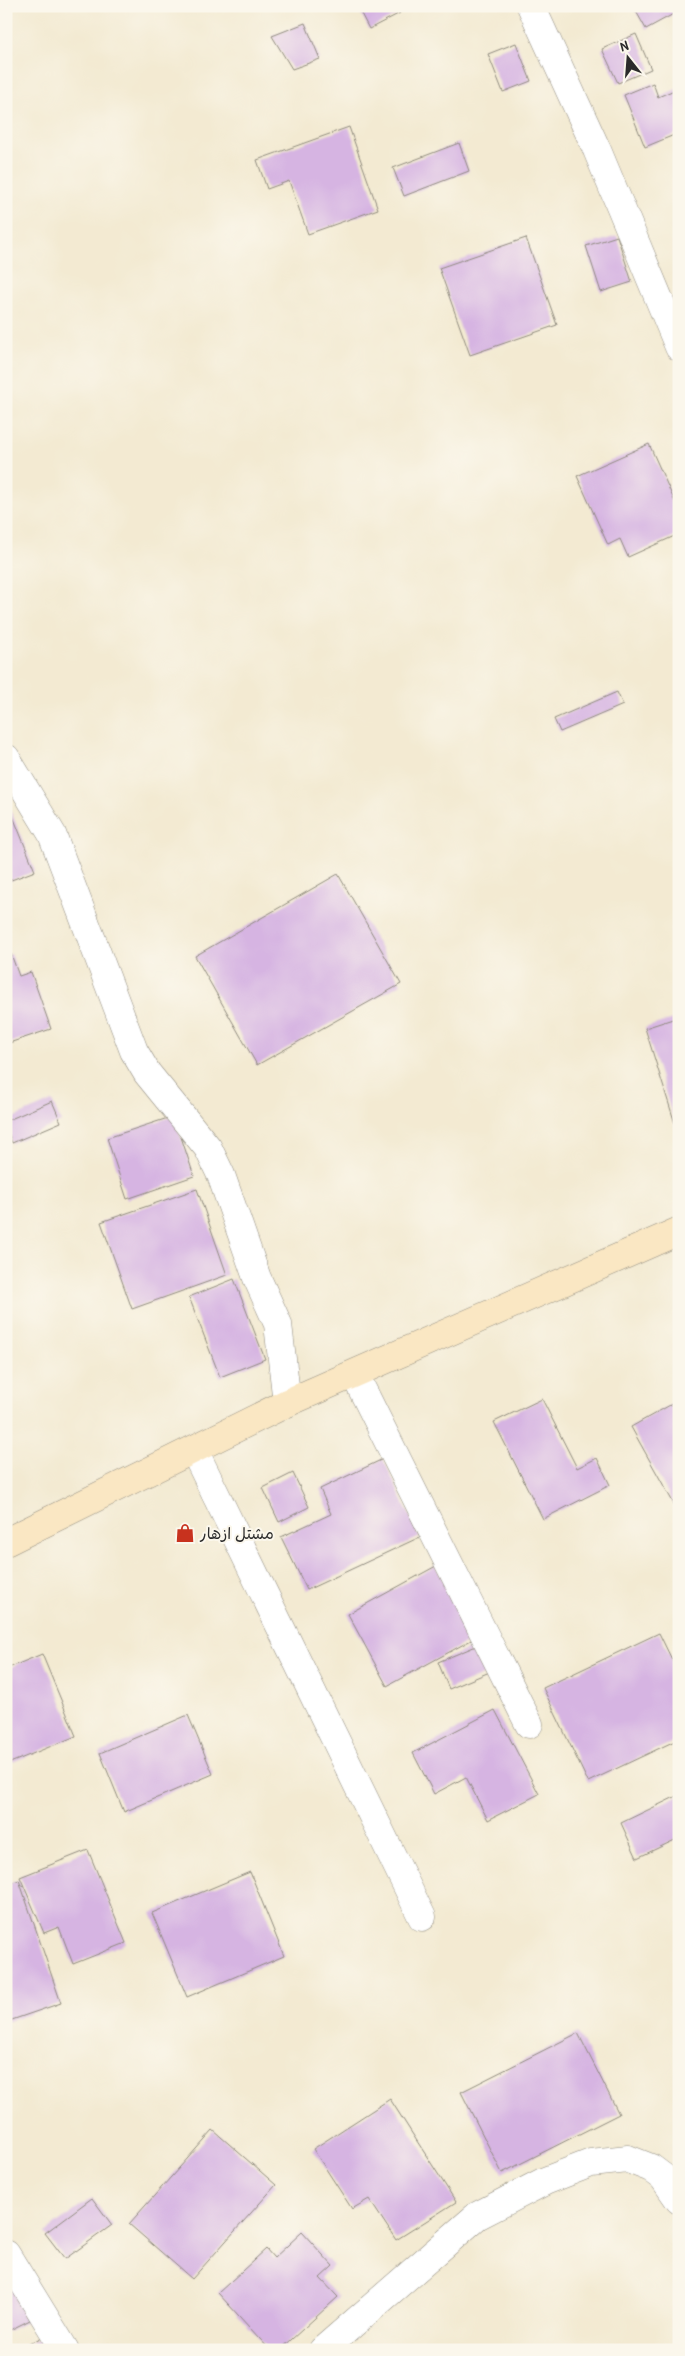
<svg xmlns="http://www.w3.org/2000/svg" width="685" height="2356" viewBox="0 0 685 2356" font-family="'Patrick Hand','Playpen Sans Arabic',sans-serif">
<rect width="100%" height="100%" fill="#fbf7ec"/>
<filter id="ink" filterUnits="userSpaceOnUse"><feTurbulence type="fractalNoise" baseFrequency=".02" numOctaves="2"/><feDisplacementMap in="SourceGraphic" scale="10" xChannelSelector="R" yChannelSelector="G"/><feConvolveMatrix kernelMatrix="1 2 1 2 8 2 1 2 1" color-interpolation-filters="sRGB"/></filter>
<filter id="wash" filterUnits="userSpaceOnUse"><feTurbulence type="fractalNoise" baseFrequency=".0096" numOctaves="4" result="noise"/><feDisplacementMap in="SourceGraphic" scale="20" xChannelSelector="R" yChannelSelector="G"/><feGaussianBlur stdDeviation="1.12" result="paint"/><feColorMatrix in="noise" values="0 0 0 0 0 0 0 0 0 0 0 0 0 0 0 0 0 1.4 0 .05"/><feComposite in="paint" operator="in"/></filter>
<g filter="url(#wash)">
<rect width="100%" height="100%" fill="#f3ead2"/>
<g id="blocks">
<g fill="#d6b4e2">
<path d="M357 6H396L400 13 369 29Z"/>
<path d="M633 6H679V11L646 29Z"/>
<path d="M305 23 320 59 292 69 272 36Z"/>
<path d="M636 34 651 69 618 83 602 49Z"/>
<path d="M516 43 531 81 503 92 488 54Z"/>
<path d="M653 83 658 97 679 88V133L645 147 624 95Z"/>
<path d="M349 127 378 209 308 234 289 181 267 189 257 160Z"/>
<path d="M459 143 469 171 404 196 393 168Z"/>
<path d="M617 236 632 282 601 292 586 246Z"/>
<path d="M526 238 557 325 470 355 439 268Z"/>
<path d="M649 444 679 511V534L628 557 620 539 608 545 577 476Z"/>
<path d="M617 692 623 705 560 732 554 719Z"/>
<path d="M6 799 35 871 6 882Z"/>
<path d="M338 874 401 984 257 1065 195 956Z"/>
<path d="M11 954 19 976 31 972 51 1029 6 1044V956Z"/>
<path d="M679 1017V1133H678L645 1028Z"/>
<path d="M52 1101 61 1122 12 1143 6 1128V1121Z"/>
<path d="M174 1116 194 1176 127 1199 107 1138Z"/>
<path d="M197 1189 227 1275 132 1309 101 1222Z"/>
<path d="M234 1279 265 1359 220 1377 189 1297Z"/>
<path d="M542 1399 577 1468 597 1458 610 1485 543 1519 494 1422Z"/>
<path d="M679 1400V1513L631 1427Z"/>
<path d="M383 1459 420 1537 307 1590 281 1537 331 1514 320 1489Z"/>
<path d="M293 1473 309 1507 279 1522 263 1488Z"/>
<path d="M436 1566 475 1638 387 1686 348 1614Z"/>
<path d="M659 1633 679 1674V1739L588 1782 543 1688Z"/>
<path d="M481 1644 492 1671 449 1689 438 1662Z"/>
<path d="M42 1654 76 1736 10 1763 6 1753V1669Z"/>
<path d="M495 1710 539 1794 488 1820 466 1777 434 1794 413 1753Z"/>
<path d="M188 1715 213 1774 124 1812 100 1753Z"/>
<path d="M679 1795V1838L637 1858 621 1823Z"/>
<path d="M88 1850 126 1943 73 1964 59 1927 44 1933 20 1877Z"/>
<path d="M250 1872 284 1956 187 1997 152 1913Z"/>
<path d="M19 1880 61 2003 6 2022V1885Z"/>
<path d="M578 2033 619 2114 502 2173 461 2092Z"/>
<path d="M390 2099 456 2202 396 2240 369 2199 352 2209 313 2149Z"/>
<path d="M213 2130 276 2185 192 2279 129 2224Z"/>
<path d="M92 2198 112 2225 65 2259 45 2233Z"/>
<path d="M302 2232 333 2266 320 2278 338 2297 280 2350H270L218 2293 266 2249 274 2258Z"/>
<path d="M6 2274 30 2320 6 2332Z"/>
<path d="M42 2337 49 2350H18Z"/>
</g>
</g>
</g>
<g filter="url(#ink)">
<use href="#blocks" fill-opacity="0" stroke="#8f8a7e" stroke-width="1"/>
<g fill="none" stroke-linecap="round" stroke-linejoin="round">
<g stroke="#8f8a7e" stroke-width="29">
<g id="street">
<path d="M531 6 597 150 679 347"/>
<path d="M6 758 52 834 134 1051 147 1073 208 1148 221 1175 257 1278 278 1324 287 1403"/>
<path d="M355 1375 529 1724"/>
<path d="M194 1450 422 1917"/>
<path d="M6 2254 65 2350"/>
<path d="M323 2350 477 2216 545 2181 591 2163 628 2159 651 2168 663 2177 679 2200"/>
</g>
</g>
<g stroke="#8f8a7e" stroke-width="29">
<path id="secondary" d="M6 1542 287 1403 679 1231"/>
</g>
<use href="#street" stroke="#fff" stroke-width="28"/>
<use href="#secondary" stroke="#fae7c3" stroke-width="28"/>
</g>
</g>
<defs>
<g id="shop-bare" transform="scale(1.5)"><path d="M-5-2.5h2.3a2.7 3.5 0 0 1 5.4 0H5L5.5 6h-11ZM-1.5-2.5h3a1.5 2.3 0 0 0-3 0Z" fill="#c8321e" stroke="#fbf7ec" stroke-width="2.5" paint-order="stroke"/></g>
</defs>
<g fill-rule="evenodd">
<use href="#shop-bare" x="185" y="1533"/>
</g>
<g text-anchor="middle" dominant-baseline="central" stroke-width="4" stroke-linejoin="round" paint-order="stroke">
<g font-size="16" fill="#2b2b2b" stroke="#fbf7ec" text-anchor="start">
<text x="200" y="1533">مشتل ازهار</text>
</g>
</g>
<rect width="685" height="2356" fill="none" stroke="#fbf7ec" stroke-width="25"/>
<g transform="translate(628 58) rotate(343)" stroke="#fbf7ec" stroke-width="4" paint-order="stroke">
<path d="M0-4L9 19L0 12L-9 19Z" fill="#2b2b2b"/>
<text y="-8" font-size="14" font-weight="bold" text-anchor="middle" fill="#2b2b2b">N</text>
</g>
</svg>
